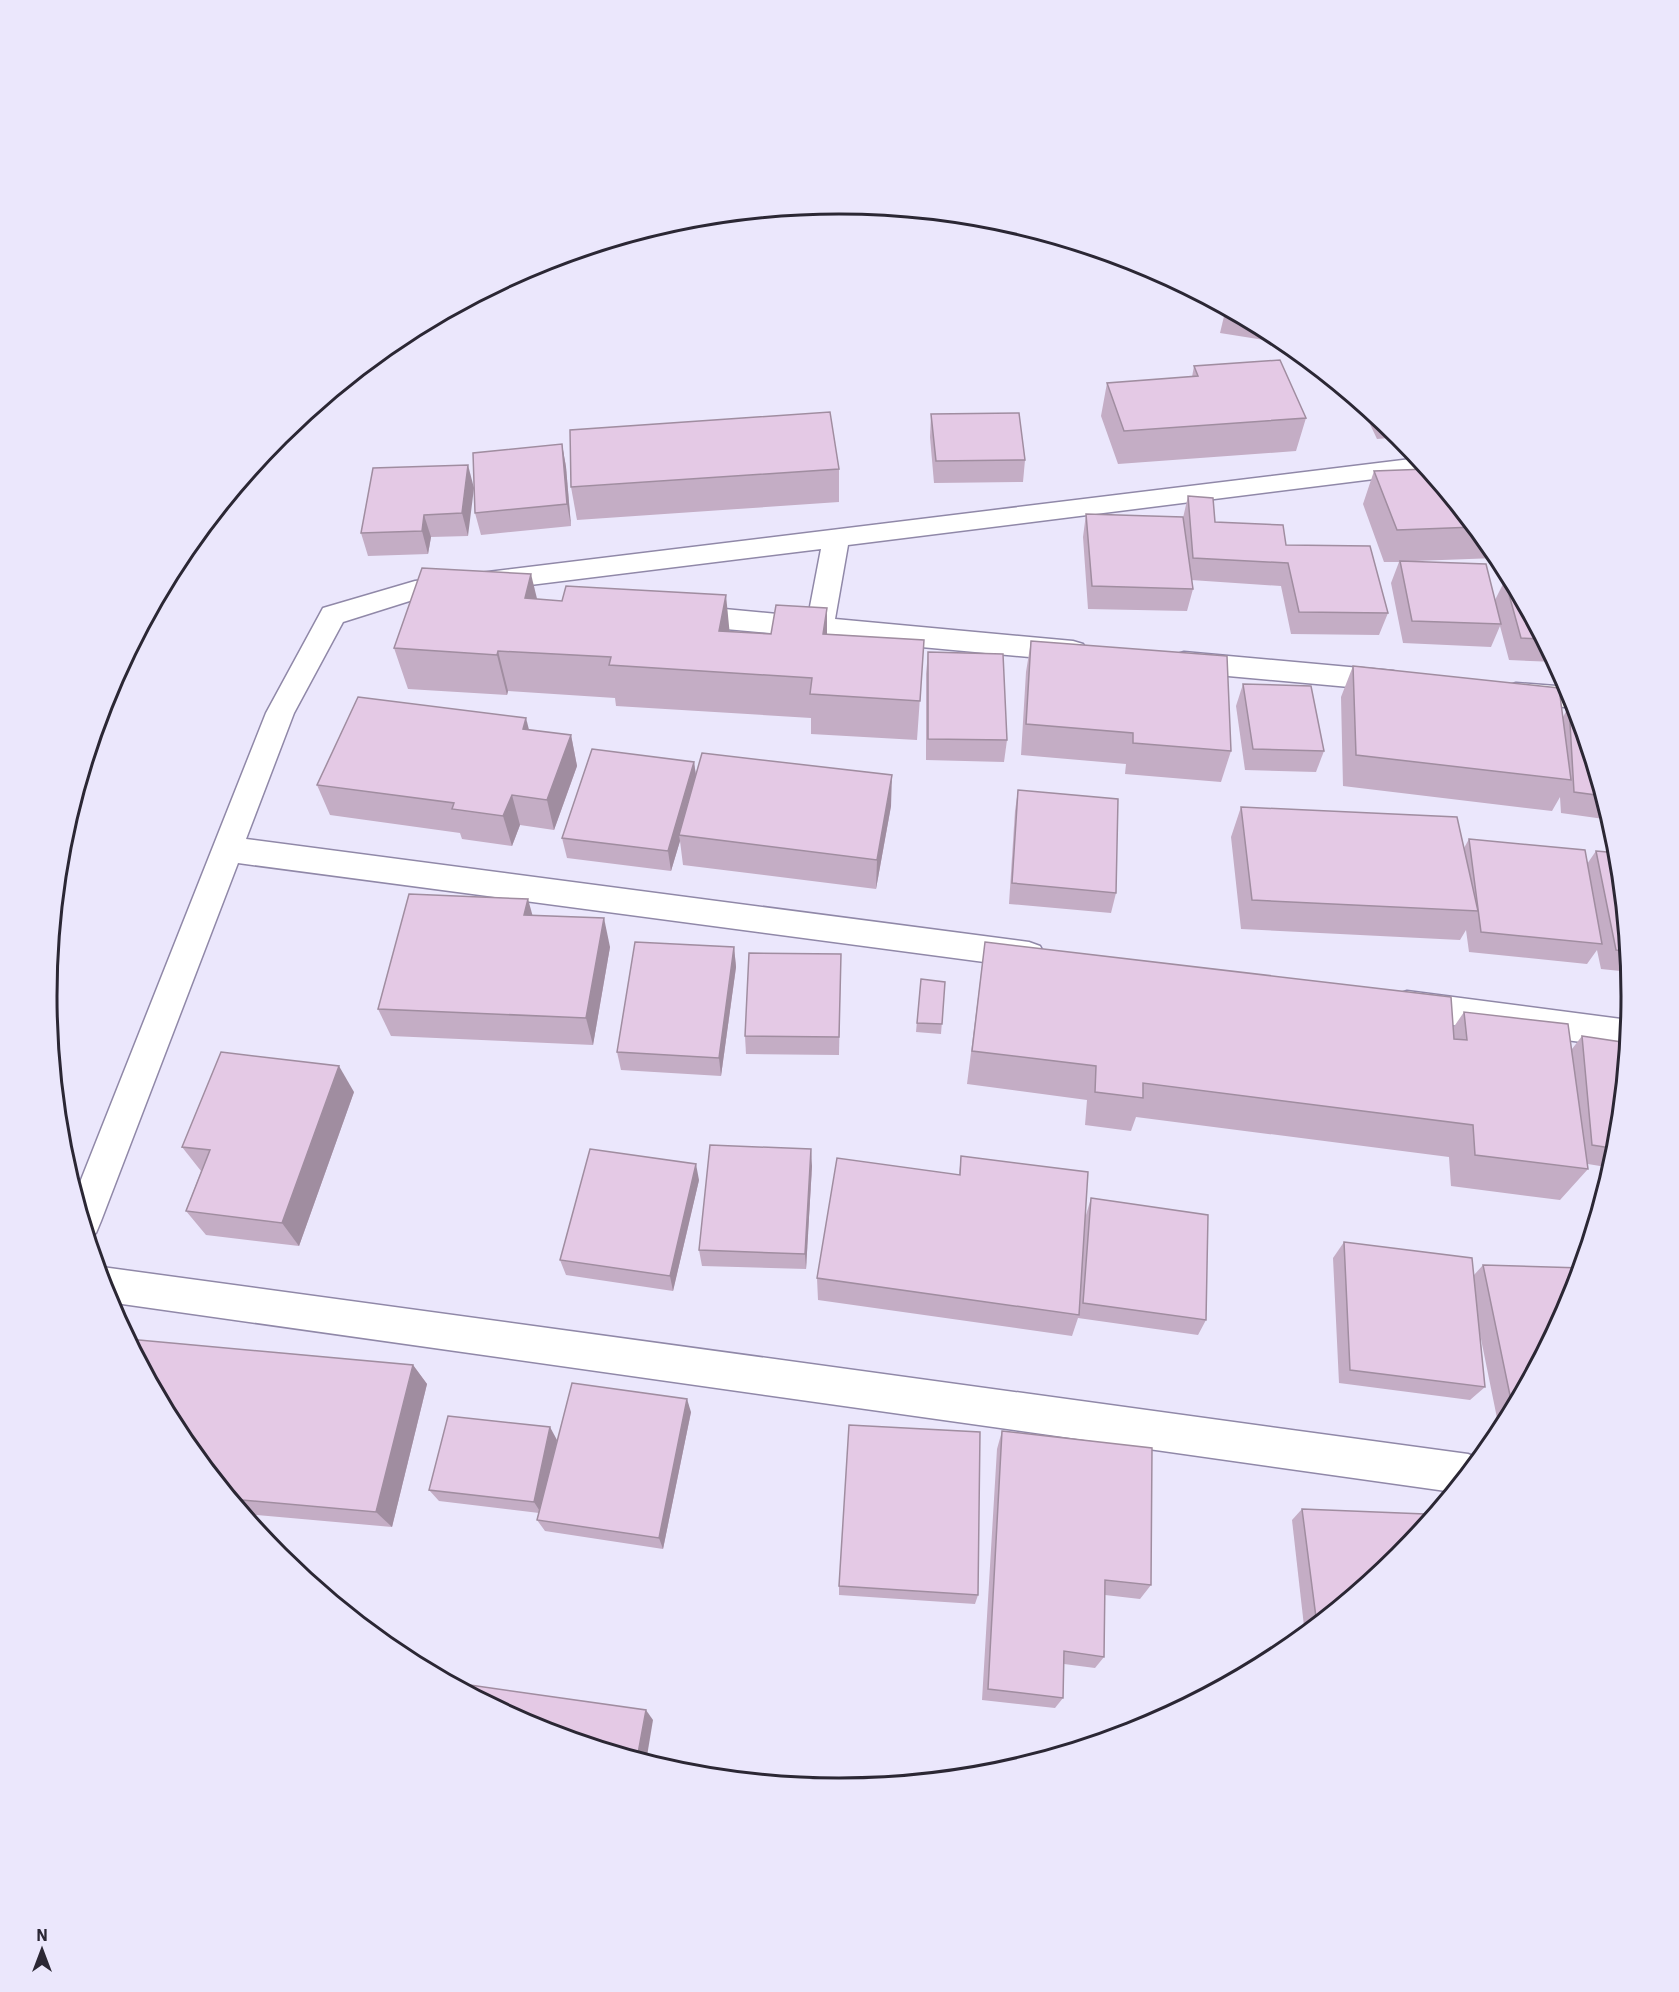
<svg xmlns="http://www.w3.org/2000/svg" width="1679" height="1992" viewBox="0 0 1679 1992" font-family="'IBM Plex Sans',sans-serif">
<rect width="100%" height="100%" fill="#ebe7fc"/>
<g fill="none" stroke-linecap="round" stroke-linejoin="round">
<g stroke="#9088a8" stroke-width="3">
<g id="street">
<path d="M1419 458 1430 472 848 545 835 619 1073 641 1083 644 1087 651 1083 658 1073 661 682 625 672 622 668 615 672 608 682 605 808 617 821 549 416 599 343 622 294 713 246 839 1029 942 1040 946 1045 955 1040 964 1029 968 238 863 101 1221 96 1233 88 1236 75 1195 266 713 323 608 415 581Z"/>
<path d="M1184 652 1393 671 1403 674 1407 681 1403 688 1393 691 1184 672 1174 669 1170 662 1174 655Z"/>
<path d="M1516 683 1569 687 1577 708 1516 703 1506 700 1502 693 1506 686Z"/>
<path d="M1407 991 1629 1020 1627 1048 1407 1019 1395 1015 1390 1005 1395 995Z"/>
<path d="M102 1267 1468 1454 1480 1459 1453 1492 108 1302 97 1268Z"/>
</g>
</g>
<use href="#street" fill="#fff" fill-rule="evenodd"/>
</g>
<g fill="#c4adc5">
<path d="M1226 308 1280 337 1289 344 1220 333Z"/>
<path d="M1194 366 1306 418 1296 451 1118 464 1101 416 1107 383 1192 377Z"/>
<path d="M1359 401 1400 436 1401 437 1377 439Z"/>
<path d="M931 414 1025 460 1023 482 934 483 930 437Z"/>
<path d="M562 444 566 467 571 526 481 535 475 513Z"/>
<path d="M468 465V536L431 537 428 554 368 556 361 533Z"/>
<path d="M839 469V502L577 520 571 487Z"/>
<path d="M1428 469 1498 554 1496 558 1415 561 1495 600 1505 580H1512L1556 662 1509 660 1500 626 1491 647 1403 643 1391 583 1399 562H1384L1363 504 1374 471Z"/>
<path d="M1188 496 1215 522 1286 545 1388 613 1379 635 1291 634 1281 586 1191 580 1193 589 1187 611 1088 609 1083 537 1086 514 1183 518Z"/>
<path d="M537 599 729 631 771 634H827L924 640 917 740 811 734V718L616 706 615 698 508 691 507 695 408 689 394 648Z"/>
<path d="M1031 641 1231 751 1221 782 1125 774 1126 764 1021 755 1026 672Z"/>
<path d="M928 652 1007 740 1004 762 926 760V674Z"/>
<path d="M1353 666 1563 717 1569 706 1577 708 1611 820 1561 813 1560 797 1552 811 1343 786 1341 697Z"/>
<path d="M1243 684 1324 751 1316 772 1245 770 1236 706Z"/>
<path d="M529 730 571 735 577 766 554 830 520 825 512 846 462 839 460 833 330 815 317 785Z"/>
<path d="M694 762 696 775 891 806 876 889 683 865 680 841 671 871 567 858 562 838Z"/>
<path d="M1018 790 1116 893 1111 913 1009 904 1015 811Z"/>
<path d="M1241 807 1464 848 1469 839 1587 864 1596 851 1618 853 1630 972 1601 969 1597 950 1587 964 1469 952 1466 930 1460 940 1241 929 1231 837Z"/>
<path d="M532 915 610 947 593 1045 391 1036 378 1009Z"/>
<path d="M985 942 1453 1028 1464 1012 1572 1049 1582 1036 1628 1043 1617 1151 1612 1168 1588 1164V1169L1560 1200 1451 1186 1449 1157 1136 1117 1131 1131 1085 1125 1087 1100 967 1084Z"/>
<path d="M734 947 736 967 721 1076 621 1070 617 1052Z"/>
<path d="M841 954 839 1055 746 1054 745 1036Z"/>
<path d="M921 979 945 982 941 1034 916 1032Z"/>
<path d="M354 1092 299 1246 206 1235 186 1211 201 1171 182 1147Z"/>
<path d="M961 1156 1086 1215 1091 1198 1206 1320 1198 1335 1078 1318 1072 1336 818 1300 817 1278 959 1175Z"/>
<path d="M812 1166 806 1269 702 1266 699 1250Z"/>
<path d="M699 1180 673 1291 566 1275 560 1260Z"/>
<path d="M1344 1242 1474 1275 1483 1265 1572 1300 1509 1418H1497L1480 1334 1485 1387 1470 1400 1339 1383 1333 1258Z"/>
<path d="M413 1365 427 1384 392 1527 245 1514V1515L180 1436Z"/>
<path d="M691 1412 663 1549 545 1531 537 1520 539 1513 439 1501 429 1490 557 1440 551 1466Z"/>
<path d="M1002 1431 1151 1585 1140 1599 1105 1595 1104 1657 1095 1668 1064 1664 1063 1698 1055 1708 982 1700 997 1449Z"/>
<path d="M1302 1509 1400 1557 1305 1635 1292 1520Z"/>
<path d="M839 1586 978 1595 975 1604 839 1595Z"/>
</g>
<g fill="#a08da0">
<path d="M562 444 566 467 571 526 567 504Z"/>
<path d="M468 465 474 488 468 536 462 513Z"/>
<path d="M424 515 431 537 428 554 422 531Z"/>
<path d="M531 574 541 615 525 598Z"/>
<path d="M726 595 730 636 719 631Z"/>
<path d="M827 608V649L823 634Z"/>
<path d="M498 651 508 691 507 695 497 655Z"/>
<path d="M526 718 534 749 523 729Z"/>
<path d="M571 735 577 766 554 830 547 800Z"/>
<path d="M694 762 697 783 679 835 680 841 671 871 668 851Z"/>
<path d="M892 775 891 806 876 889 877 860Z"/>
<path d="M512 795 520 825 512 846 503 816Z"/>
<path d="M528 899 536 928 524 915Z"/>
<path d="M604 918 610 947 593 1045 586 1018Z"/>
<path d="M734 947 736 967 721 1076 719 1058Z"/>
<path d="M339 1066 354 1092 299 1246 282 1223Z"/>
<path d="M811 1149 812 1166 806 1269 805 1254Z"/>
<path d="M696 1164 699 1180 673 1291 670 1276Z"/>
<path d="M413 1365 427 1384 392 1527 376 1512Z"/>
<path d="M687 1399 691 1412 663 1549 659 1538Z"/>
<path d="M550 1427 557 1440 541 1513 534 1502Z"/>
<path d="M646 1710 653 1720 646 1762 637 1759Z"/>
</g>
<g fill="#e4c9e5" stroke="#a08da0" stroke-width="1.5">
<path d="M1280 360 1306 418 1124 431 1107 383 1198 376 1194 366Z"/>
<path d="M830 412 839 469 571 487 570 430Z"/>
<path d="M1019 413 1025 460 936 461 931 414Z"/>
<path d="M562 444 567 504 475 513 473 453Z"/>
<path d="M468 465 462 513 424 515 422 531 361 533 373 468Z"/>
<path d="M1428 469 1475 527 1397 530 1374 471Z"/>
<path d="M1188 496 1213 498 1215 522 1283 525 1286 545 1370 546 1388 613 1299 612 1288 563 1193 558Z"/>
<path d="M1086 514 1183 517 1193 589 1092 586Z"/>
<path d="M1400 561 1486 564 1501 624 1412 621Z"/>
<path d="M422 568 531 574 525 598 562 601 566 586 726 595 719 631 771 634 776 605 827 608 823 634 924 640 920 701 810 694 812 678 609 665 611 657 498 651 497 655 394 648Z"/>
<path d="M1505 580H1512L1544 639 1521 638Z"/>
<path d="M1031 641 1227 656 1231 751 1133 743V733L1026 724Z"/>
<path d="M928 652 1003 654 1007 740 928 739Z"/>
<path d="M1353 666 1559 688 1571 780 1356 755Z"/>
<path d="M1243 684 1311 686 1324 751 1253 749Z"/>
<path d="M358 697 526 718 523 729 571 735 547 800 512 795 503 816 452 809 454 803 317 785Z"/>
<path d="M1569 706 1577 708 1604 796 1574 792Z"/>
<path d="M592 749 694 762 668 851 562 838Z"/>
<path d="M702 753 892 775 877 860 679 835Z"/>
<path d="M1018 790 1118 799 1116 893 1012 883Z"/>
<path d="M1241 807 1457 817 1478 911 1252 900Z"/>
<path d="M1469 839 1585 850 1602 944 1481 932Z"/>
<path d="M1596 851 1618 853 1628 951 1616 950Z"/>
<path d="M409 894 528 899 524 915 604 918 586 1018 378 1009Z"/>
<path d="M635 942 734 947 719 1058 617 1052Z"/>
<path d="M985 942 1451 997 1454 1039 1467 1040 1464 1012 1568 1024 1588 1169 1475 1155 1473 1125 1143 1083V1098L1095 1092 1096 1066 972 1051Z"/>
<path d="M749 953 841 954 839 1037 745 1036Z"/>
<path d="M921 979 945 982 942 1024 917 1023Z"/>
<path d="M1582 1036 1628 1043 1617 1149 1592 1145Z"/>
<path d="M221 1052 339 1066 282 1223 186 1211 210 1150 182 1147Z"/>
<path d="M710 1145 811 1149 805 1254 699 1250Z"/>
<path d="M590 1149 696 1164 670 1276 560 1260Z"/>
<path d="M961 1156 1088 1172 1079 1315 817 1278 837 1158 960 1175Z"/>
<path d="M1091 1198 1208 1215 1206 1320 1083 1303Z"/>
<path d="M1344 1242 1472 1258 1485 1387 1350 1370Z"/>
<path d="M1483 1265 1582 1268 1572 1300 1516 1405H1512Z"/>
<path d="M128 1339 413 1365 376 1512 231 1499 180 1436Z"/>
<path d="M572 1383 687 1399 659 1538 537 1520Z"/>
<path d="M448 1416 550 1427 534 1502 429 1490Z"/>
<path d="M849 1425 980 1432 978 1595 839 1586Z"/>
<path d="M1002 1431 1152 1448 1151 1585 1105 1580 1104 1657 1064 1651 1063 1698 988 1689Z"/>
<path d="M1302 1509 1425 1514 1427 1524 1400 1557 1317 1625Z"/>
<path d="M449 1682 646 1710 637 1759 536 1728Z"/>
</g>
<path d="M0 0H1679V1992H0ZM57 996a782 782 0 1 1 1564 0a782 782 0 1 1-1564 0Z" fill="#ebe7fc" fill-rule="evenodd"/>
<path fill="none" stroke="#2b2734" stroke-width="3" d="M57 996a782 782 0 1 1 1564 0a782 782 0 1 1-1564 0Z"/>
<g transform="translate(42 1950)" stroke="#ebe7fc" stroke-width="4.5" paint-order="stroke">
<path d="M0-4.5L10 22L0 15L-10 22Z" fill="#2b2734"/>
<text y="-9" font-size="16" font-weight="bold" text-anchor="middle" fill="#2b2734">N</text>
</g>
</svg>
